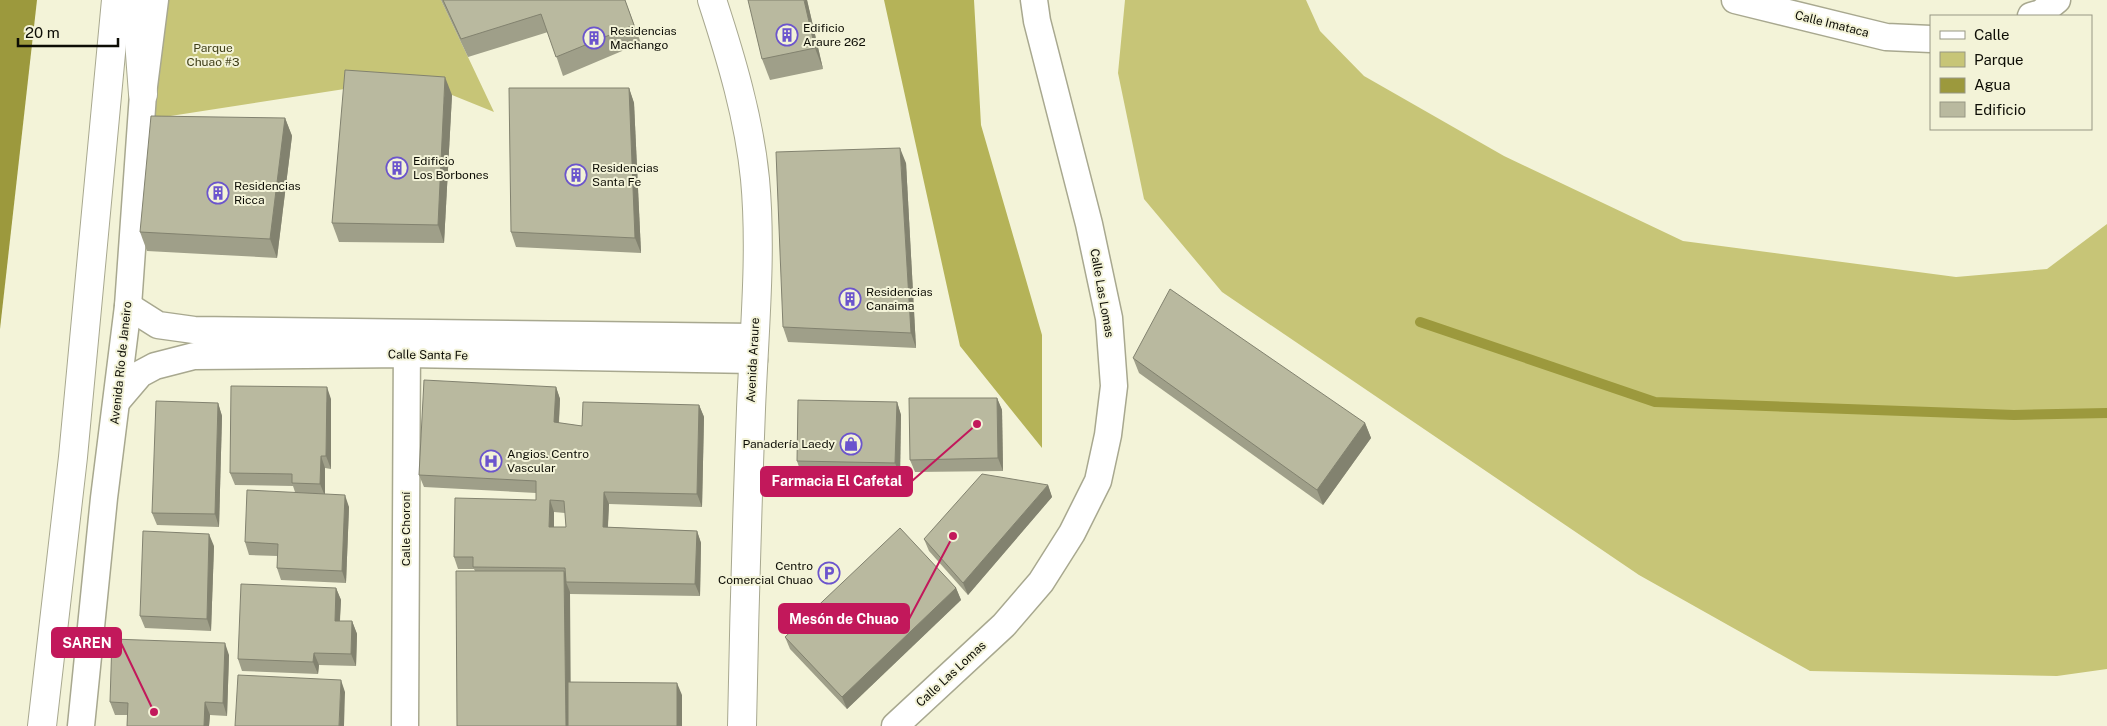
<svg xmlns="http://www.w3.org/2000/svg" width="2107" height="726" viewBox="0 0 2107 726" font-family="'Public Sans',sans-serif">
<rect width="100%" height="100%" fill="#f3f3d8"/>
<g fill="#c7c577">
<path d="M164 0H441L494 112 452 95 351 88 151 119Z"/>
<path d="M1125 0H1306L1320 31 1364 76 1504 156 1683 241 1956 277 2047 269 2107 224V669L2057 676 1810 671 1639 575 1222 292 1144 199 1118 73Z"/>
</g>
<path fill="#b5b358" d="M884 0H974L981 125 1042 335V448L960 346Z"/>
<path fill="#9c993d" d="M0 0H37L0 329Z"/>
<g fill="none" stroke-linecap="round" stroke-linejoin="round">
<path stroke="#9c993d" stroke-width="10" d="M1420 322 1655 402 2014 415 2107 413"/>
<g stroke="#a8a88f" stroke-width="29">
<g id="minor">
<path d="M1735 0 1886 37 1931 39"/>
<path d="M2031 16 2041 13 2057 0"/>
<path d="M128 306 158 325 194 330 754 337"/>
<path d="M117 401 140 374 155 366 194 356 407 354 754 360"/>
<path d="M81 726 104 498 128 306 143 94 155 0"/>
<path d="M405 726 407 337"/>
<path d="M895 726 1004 625 1041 582 1072 533 1098 481 1108 435 1114 386 1109 318 1089 224 1037 21 1034 0"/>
</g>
</g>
<g stroke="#a8a88f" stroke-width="30">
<g id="tertiary">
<path d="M136 0 143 94"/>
<path d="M712 0C731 58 749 118 755 179 762 253 754 335 751 409 747 515 744 620 742 726"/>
<path d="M42 726 73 457 116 0"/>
</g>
</g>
<use href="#minor" stroke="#fff" stroke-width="26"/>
<use href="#tertiary" stroke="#fff" stroke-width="28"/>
</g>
<g fill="#9f9f89" fill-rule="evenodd">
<path d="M441 0H625L641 43 563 76 548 32 468 57Z"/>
<path d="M807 0 823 69 770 80 762 59Z"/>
<path d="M629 88 634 103 641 253 516 247 511 232Z"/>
<path d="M452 95 444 243 339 242 332 223Z"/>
<path d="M285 118 292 136 277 258 147 251 140 232Z"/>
<path d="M906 163 916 348 788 342 783 327Z"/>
<path d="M1133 358 1365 423 1371 438 1323 505 1139 373Z"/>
<path d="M556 387 560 399 559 423 582 426 699 405 704 417 702 507 609 504 608 527 697 531 701 543 700 596 570 594V592V682L682 695V726H457L475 571 474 569H458L454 557 536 500V493L424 487 419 475ZM554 512 565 513 566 527H554Z"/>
<path d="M997 398 1002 410 1003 471 915 472 910 460Z"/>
<path d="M331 399V469L325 468V494L349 507 346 583 281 580 277 568 278 556 249 555 245 542 295 492 293 486 235 485 230 473Z"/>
<path d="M897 402 901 415 900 475 801 473 797 461Z"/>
<path d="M218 403 222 416 219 527 157 525 152 513Z"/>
<path d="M1048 485 1052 497 968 595 929 551 924 539Z"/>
<path d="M214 546 211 631 145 628 140 616Z"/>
<path d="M336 588 341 600 340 621H352L357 634 356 666 319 665 318 674 242 671 238 659Z"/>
<path d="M956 588 961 600 847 709 790 649 785 637Z"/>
<path d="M229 655 227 716 210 715 209 726H127L128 715H115L110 702Z"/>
</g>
<g fill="#82826f">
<path d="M804 0H807L823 69 815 48Z"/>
<path d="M445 77 452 95 444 243 438 225Z"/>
<path d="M629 88 634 103 641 253 635 238Z"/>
<path d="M285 118 292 136 277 258 270 239Z"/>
<path d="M900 148 906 163 916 348 911 333Z"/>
<path d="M327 387 331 399V469L326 456Z"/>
<path d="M556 387 560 399 558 435 554 422Z"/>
<path d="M997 398 1002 410 1003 471 998 458Z"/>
<path d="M897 402 901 415 900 475 895 463Z"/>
<path d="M218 403 222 416 219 527 215 514Z"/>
<path d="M699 405 704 417 702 507 697 494Z"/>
<path d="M1365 423 1371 438 1323 505 1317 490Z"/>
<path d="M321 456 325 468V496L320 484Z"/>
<path d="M1048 485 1052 497 968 595 963 583Z"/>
<path d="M604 492 609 504 607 540 603 527Z"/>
<path d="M345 495 349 507 346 583 342 571Z"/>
<path d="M550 500 554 512V539L549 527Z"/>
<path d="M697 531 701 543 700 596 695 584Z"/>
<path d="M209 534 214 546 211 631 207 619Z"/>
<path d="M564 571 568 582H566L570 592 571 726H566Z"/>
<path d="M336 588 341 600 339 633 335 621Z"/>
<path d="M956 588 961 600 847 709 842 697Z"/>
<path d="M352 621 357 634 356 666 351 654Z"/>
<path d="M225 643 229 655 227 716 223 703Z"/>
<path d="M314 653 319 665 318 674 313 662Z"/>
<path d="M341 680 345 692 344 726H339Z"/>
<path d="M677 683 682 695V726H677Z"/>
<path d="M205 702 210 715 209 726H204Z"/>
</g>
<g fill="#b9b99f" stroke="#82826f" fill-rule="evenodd">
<path d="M443 0H625L634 25 556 57 541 14 461 39Z"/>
<path d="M748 0H804L815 48 762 59Z"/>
<path d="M345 70 445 77 438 225 332 223Z"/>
<path d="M509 88H629L635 238 511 232Z"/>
<path d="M151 116 285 118 270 239 140 232Z"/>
<path d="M900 148 911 333 783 327 776 152Z"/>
<path d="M1170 289 1365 423 1317 490 1133 358Z"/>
<path d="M424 380 556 387 554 422 582 426 583 402 699 405 697 494 604 492 603 527 697 531 695 584 566 582 565 568 473 567V557H454L455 498 536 500V481L419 475ZM550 500 564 501 566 527H549Z"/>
<path d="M231 386 327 387 326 456H321L320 484 292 483V474L230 473Z"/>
<path d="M909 398H997L998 458 910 460Z"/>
<path d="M798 400 897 402 895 463 797 461Z"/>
<path d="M156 401 218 403 215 514 152 513Z"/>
<path d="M982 474 1048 485 963 583 924 539Z"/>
<path d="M247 490 345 495 342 571 277 568 278 544 245 542Z"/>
<path d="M900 528 956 588 842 697 785 637Z"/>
<path d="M143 531 209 534 207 619 140 616Z"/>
<path d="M456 571H564L566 726H457Z"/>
<path d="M241 584 336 588 335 621H352L351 654 314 653 313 662 238 659Z"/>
<path d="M112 639 225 643 223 703 205 702 204 726H127L128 703 110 702Z"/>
<path d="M238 675 341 680 339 726H235Z"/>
<path d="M568 682 677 683V726H568Z"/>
</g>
<defs>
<g id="building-ring" transform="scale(1.125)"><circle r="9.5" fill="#f3f3d8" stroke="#6b54cd" stroke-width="1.5"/><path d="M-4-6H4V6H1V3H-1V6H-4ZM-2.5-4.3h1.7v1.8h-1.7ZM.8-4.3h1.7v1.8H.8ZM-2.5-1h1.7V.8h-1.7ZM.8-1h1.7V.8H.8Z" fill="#6b54cd"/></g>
<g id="shop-ring" transform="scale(1.125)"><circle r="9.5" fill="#f3f3d8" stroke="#6b54cd" stroke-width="1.5"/><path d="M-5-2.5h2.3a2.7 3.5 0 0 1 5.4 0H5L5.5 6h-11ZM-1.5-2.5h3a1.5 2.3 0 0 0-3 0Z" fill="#6b54cd"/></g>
<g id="hospital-ring" transform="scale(1.125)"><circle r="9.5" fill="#f3f3d8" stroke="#6b54cd" stroke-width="1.5"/><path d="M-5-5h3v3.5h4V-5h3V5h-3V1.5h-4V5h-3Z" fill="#6b54cd"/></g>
<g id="parking-ring" transform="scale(1.125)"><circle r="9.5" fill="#f3f3d8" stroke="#6b54cd" stroke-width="1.5"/><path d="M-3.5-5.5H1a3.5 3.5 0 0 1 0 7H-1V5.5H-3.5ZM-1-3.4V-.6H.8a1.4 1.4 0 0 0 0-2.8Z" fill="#6b54cd"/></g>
</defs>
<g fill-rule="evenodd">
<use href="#building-ring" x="787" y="35"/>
<use href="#building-ring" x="594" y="38"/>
<use href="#building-ring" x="397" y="168"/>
<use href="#building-ring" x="576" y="175"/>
<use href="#building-ring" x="218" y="193"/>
<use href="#building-ring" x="850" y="299"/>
<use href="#shop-ring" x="851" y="444"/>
<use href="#hospital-ring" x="491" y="461"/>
<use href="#parking-ring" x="829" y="573"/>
</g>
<g text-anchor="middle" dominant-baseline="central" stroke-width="4" stroke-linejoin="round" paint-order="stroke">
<g font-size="12" fill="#0d0d05" stroke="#f3f3d8">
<text transform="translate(1832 24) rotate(14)">Calle Imataca</text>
<text transform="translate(1102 293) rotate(80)">Calle Las Lomas</text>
<text transform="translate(428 355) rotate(1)">Calle Santa Fe</text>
<text transform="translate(753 360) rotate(-87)">Avenida Araure</text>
<text transform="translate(121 363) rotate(-84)">Avenida Río de Janeiro</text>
<text transform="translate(406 529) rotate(-90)">Calle Choroní</text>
<text transform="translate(951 674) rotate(-43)">Calle Las Lomas</text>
</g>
<g font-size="12" fill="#0d0d05" stroke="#f3f3d8" text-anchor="start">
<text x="803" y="28">Edificio<tspan x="803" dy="14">Araure 262</tspan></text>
<text x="610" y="31">Residencias<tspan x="610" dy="14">Machango</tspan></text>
<text x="413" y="161">Edificio<tspan x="413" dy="14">Los Borbones</tspan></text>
<text x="592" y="168">Residencias<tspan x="592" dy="14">Santa Fe</tspan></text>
<text x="234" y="186">Residencias<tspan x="234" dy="14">Ricca</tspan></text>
<text x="866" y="292">Residencias<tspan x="866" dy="14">Canaima</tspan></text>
<text x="835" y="444" text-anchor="end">Panadería Laedy</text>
<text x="507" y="454">Angios. Centro<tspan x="507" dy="14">Vascular</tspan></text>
<text x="813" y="566" text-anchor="end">Centro<tspan x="813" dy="14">Comercial Chuao</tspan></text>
</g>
<g font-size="12" fill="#3f3e17" stroke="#f3f3d8">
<text x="213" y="48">Parque<tspan x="213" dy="14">Chuao #3</tspan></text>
</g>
</g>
<path fill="none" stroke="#c2185b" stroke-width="2" d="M977 424L912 481M953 536L909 619M154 712L121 643"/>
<g fill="#c2185b" stroke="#f3f3d8" stroke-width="2">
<circle cx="977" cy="424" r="5"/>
<circle cx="953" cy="536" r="5"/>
<circle cx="154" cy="712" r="5"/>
</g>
<g fill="#c2185b" stroke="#c2185b" stroke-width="2">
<rect x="761" y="467" width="151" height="29" rx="5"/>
<rect x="779" y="604" width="130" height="29" rx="5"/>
<rect x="52" y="628" width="69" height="29" rx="5"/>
</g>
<g font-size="14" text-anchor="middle" font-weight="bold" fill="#fff">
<text x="837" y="486">Farmacia El Cafetal</text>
<text x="844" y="624">Mesón de Chuao</text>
<text x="87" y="648">SAREN</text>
</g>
<rect x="1930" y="15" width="162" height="115" fill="#f3f3d8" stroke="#979784"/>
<rect x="1940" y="31" width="25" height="8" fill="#ffffff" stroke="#979784"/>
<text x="1974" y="40" font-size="15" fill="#0d0d05">Calle</text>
<rect x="1940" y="52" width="25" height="15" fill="#c7c577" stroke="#979784"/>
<text x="1974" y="65" font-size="15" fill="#0d0d05">Parque</text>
<rect x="1940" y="78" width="25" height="15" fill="#9c993d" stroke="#979784"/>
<text x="1974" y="90" font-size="15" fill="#0d0d05">Agua</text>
<rect x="1940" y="102" width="25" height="15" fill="#b9b99f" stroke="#979784"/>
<text x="1974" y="115" font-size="15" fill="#0d0d05">Edificio</text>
<path d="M18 38v8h100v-8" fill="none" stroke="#0d0d05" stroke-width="2.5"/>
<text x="25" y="38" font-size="15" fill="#0d0d05" stroke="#f3f3d8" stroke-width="4" paint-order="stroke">20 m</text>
</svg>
